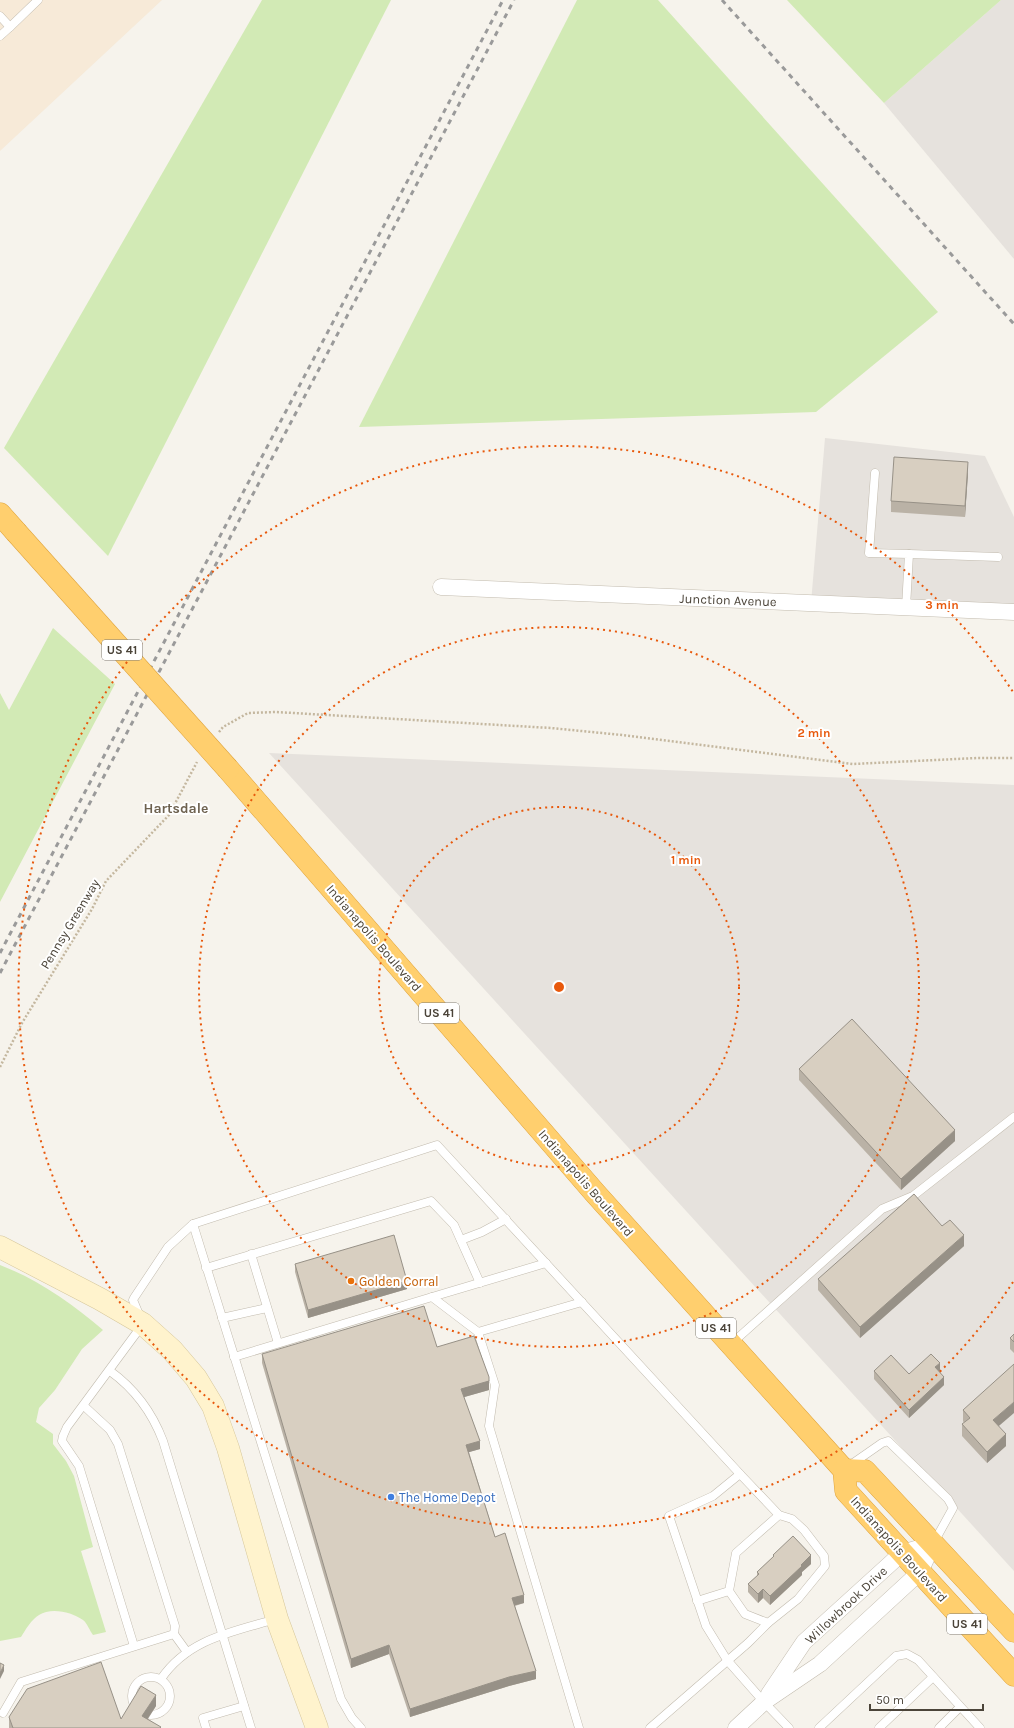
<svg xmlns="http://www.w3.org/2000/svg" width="1014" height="1728" viewBox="0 0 1014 1728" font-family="Karla,sans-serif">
<rect width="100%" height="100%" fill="#f6f3ec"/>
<path fill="#f7ead8" d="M0 0H162L0 151Z"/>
<g fill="#e6e2dd">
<path d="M1001 0H1014V259L884 103Z"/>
<path d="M825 438 985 456 1014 517V612L811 603Z"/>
<path d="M269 753 1014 785V1571Z"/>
</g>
<g fill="#d2eab5">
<path d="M262 0H391L108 556 4 448Z"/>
<path d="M577 0H658L938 312 816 412 359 427Z"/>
<path d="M787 0H1001L884 103Z"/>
<path d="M53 628 115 684 0 902V693L9 710Z"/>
<path d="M0 1265C39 1280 71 1303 103 1330L82 1349 55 1390 39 1408 36 1422 53 1434V1444L66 1461 74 1476 93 1547 81 1551 106 1632 93 1635C90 1631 87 1623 83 1620 72 1612 51 1607 39 1615 31 1620 26 1629 21 1637L0 1641Z"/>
</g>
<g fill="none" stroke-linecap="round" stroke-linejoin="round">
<g stroke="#c2bbae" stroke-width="9">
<g id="lane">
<path d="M0 16 10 27 0 36"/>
<path d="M10 27 38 0"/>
<path d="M875 473 869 553 909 554 906 607"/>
<path d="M909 554 998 557"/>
<path d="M193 1224 341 1699 352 1718 361 1728"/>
<path d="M461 1240 482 1232 506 1219"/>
<path d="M251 1254 278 1343"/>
<path d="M206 1268 431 1201 454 1225 480 1283"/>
<path d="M432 1297 546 1263"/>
<path d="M222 1318 267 1308"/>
<path d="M478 1332 582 1302"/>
<path d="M731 1344 882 1209 913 1196 1014 1117"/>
<path d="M234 1357 432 1297 478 1332 495 1385 489 1426 579 1728"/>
<path d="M110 1371C135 1389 152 1412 163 1441L251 1728"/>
<path d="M84 1406 110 1430 118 1444 175 1626 174 1634"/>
<path d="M849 1466 882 1443 888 1441 948 1499 953 1508 933 1544"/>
<path d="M740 1474 779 1515 792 1519 804 1530 824 1556 825 1566 798 1599 768 1623"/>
<path d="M729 1591 736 1553 779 1515"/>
<path d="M134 1646 79 1466 62 1441 63 1436 67 1427 143 1324 133 1300 134 1298 168 1247 193 1224 437 1145 740 1474 713 1496 669 1516 706 1626 727 1660 764 1702 789 1728"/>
<circle cx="151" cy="1696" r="19"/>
<path d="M161 1679C188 1639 232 1632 276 1619"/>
<path d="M3 1713 21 1682 174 1634 187 1652"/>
<path d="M206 1728 203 1718 244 1706"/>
<path d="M650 1728 748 1643 768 1623 745 1614 729 1591 697 1601"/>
<path d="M819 1728 896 1656 907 1654 918 1660 980 1728"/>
<path d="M879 1728 933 1677"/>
<path d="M939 1728 960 1707"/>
</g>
</g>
<g stroke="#c2bbae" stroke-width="17">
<g id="street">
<path d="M441 587 1014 612"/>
<path d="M769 1694 804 1642 902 1553 933 1544"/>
<path d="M736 1728 764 1702 820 1664 920 1572 933 1544"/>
</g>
</g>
<g stroke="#d6c79b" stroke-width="23">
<path id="secondary" d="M0 1247 100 1299 143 1324 172 1350 196 1378 213 1406 228 1448 277 1619 317 1728"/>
</g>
<g stroke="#e0a43c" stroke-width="23">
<g id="highway">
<path d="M0 514 16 532"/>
<path d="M228 769 595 1193 844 1470 846 1491 1014 1675"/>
<path d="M844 1470 865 1471 1014 1631"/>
</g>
</g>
<g stroke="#c4b79f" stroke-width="2.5" stroke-dasharray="2 2" stroke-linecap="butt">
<path d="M219 732 223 727 248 713 276 712 551 728 622 735 853 764 977 758H1014"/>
<path d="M0 1067 22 1023 92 909 106 881 169 815 197 762"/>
</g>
<use href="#lane" stroke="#fff" stroke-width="8"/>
<use href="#street" stroke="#fff" stroke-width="16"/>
<use href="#secondary" stroke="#fff3cd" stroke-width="22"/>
<use href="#highway" stroke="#ffcf6e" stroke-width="22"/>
<g stroke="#9a9a9a" stroke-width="3" stroke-dasharray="5 5" stroke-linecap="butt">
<path d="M722 0 1014 324"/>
<path d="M0 953 503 0"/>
<path d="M0 973 514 0"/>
</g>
<g stroke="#e0a43c" stroke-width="23" stroke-linecap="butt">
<path id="highway-bridge" d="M16 532 228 769"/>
</g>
<use href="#highway-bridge" stroke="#ffcf6e" stroke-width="22"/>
</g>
<g fill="#bab2a6">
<path d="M968 473 965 517 891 512V501Z"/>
<path d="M799 1069 955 1141 901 1190 799 1080Z"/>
<path d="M942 1226 964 1246 860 1338 818 1290V1279Z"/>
<path d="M295 1264 407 1289 308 1318 295 1272Z"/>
<path d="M1014 1334V1353L1010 1349V1338Z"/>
<path d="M437 1347 489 1385V1390L464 1397 480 1449 469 1452 495 1537 524 1603 515 1606 536 1679 509 1686 410 1717 389 1654 351 1668 262 1363V1354Z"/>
<path d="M874 1371 909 1374 940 1371 944 1385 909 1418 874 1379Z"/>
<path d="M963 1410 999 1426 1006 1446 987 1463 962 1436V1424L964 1423 963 1421Z"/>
<path d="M773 1555 811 1564 802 1572V1575L770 1605 763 1598 758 1603 748 1592V1584L757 1576V1572L773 1557Z"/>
<path d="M156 1706 148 1719 161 1728H9V1717L121 1719Z"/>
</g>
<g fill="#979187">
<path d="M968 462V473L965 517V506Z"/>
<path d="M955 1130V1141L901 1190V1179Z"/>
<path d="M964 1235V1246L860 1338V1327Z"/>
<path d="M407 1281V1289L308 1318V1310Z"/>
<path d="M940 1363V1371L935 1375V1367Z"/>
<path d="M489 1377V1390L461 1398V1389Z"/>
<path d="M944 1377V1385L909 1418V1410Z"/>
<path d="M1014 1402V1413L993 1431V1420Z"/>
<path d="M1006 1434V1446L987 1463V1452Z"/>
<path d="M480 1441V1449L466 1453V1445Z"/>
<path d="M811 1555V1564L802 1572V1575L770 1605V1596Z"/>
<path d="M763 1589V1598L758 1603V1594Z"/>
<path d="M524 1595V1603L512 1606V1598Z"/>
<path d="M389 1645V1654L351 1668V1659Z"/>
<path d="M4 1665V1671L0 1679V1673Z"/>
<path d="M536 1671V1679L509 1686 410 1717V1709L509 1677Z"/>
<path d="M156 1695V1706L142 1727V1716Z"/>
</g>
<g fill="#d8cfc1" stroke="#979187">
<path d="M894 457 968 462 965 506 891 501Z"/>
<path d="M852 1019 955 1130 901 1179 799 1069Z"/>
<path d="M914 1194 942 1226 950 1220 964 1235 860 1327 818 1279Z"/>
<path d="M394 1235 407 1281 308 1310 295 1264Z"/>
<path d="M424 1306 437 1347 474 1336 489 1377V1381L461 1389 480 1441 466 1445 495 1537 505 1533 524 1595 512 1598 536 1671 509 1677 410 1709 389 1645 351 1659 262 1354Z"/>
<path d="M1014 1334V1342L1010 1338Z"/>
<path d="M931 1354 940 1363 935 1367 944 1377 909 1410 874 1371 891 1355 909 1374Z"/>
<path d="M1014 1364V1402L993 1420 1006 1434 987 1452 962 1424 970 1418 963 1410Z"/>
<path d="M793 1536 811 1555 801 1565 802 1566 770 1596 763 1589 758 1594 748 1584 759 1574 757 1572 774 1556 773 1555Z"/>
<path d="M101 1662 121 1719 141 1686 156 1695 142 1716 161 1727 160 1728H13L9 1717 27 1689Z"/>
<path d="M0 1663 4 1665 0 1673Z"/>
</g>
<g fill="none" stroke="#e8590c" stroke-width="2" stroke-dasharray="2 4">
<circle cx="559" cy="987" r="180"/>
<circle cx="559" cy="987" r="360"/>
<path d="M1013 1282A541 541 0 1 1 1013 692"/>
</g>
<circle fill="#e8710a" stroke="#fff" stroke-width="1.5" cx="351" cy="1281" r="4"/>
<circle fill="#3f7fe0" stroke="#fff" stroke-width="1.5" cx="391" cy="1497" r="4"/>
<g text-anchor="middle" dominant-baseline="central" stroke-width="4" stroke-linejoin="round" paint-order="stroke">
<g fill="#fff" stroke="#817c74" stroke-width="1">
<rect x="102" y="640" width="40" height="20" rx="3"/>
<rect x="419" y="1003" width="40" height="20" rx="3"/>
<rect x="696" y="1318" width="40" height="20" rx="3"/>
<rect x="947" y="1614" width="40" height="20" rx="3"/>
</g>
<g font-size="12" font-weight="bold" fill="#4b4439">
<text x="122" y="650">US 41</text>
<text x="439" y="1013">US 41</text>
<text x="716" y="1328">US 41</text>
<text x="967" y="1624">US 41</text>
</g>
<g font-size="13" fill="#4b4439" stroke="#fff">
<text transform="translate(728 600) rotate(2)">Junction Avenue</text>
<text transform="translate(70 924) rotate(-59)">Pennsy Greenway</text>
<text transform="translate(374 938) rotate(49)">Indianapolis Boulevard</text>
<text transform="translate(586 1183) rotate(49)">Indianapolis Boulevard</text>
<text transform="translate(899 1549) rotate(48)">Indianapolis Boulevard</text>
<text transform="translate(846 1605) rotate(-43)">Willowbrook Drive</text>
</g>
<g font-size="13" fill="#c56008" stroke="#fff" text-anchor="start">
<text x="359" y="1281">Golden Corral</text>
</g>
<g font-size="13" fill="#366cbe" stroke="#fff" text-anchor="start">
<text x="399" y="1497">The Home Depot</text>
</g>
<g font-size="14" font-weight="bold" fill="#6e6250" stroke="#fff">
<text x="176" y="808">Hartsdale</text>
</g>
</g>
<circle cx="559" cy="987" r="6" fill="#e8590c" stroke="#fff" stroke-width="2"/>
<g font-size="12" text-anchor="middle" font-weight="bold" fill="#e8590c" stroke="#fff" stroke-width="4" stroke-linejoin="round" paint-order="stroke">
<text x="942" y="609">3 min</text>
<text x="814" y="737">2 min</text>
<text x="686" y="864">1 min</text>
</g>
<path d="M870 1704v6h113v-6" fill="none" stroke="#4b4439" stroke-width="2"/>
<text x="876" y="1704" font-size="12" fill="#4b4439" stroke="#ffffff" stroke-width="3" paint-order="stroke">50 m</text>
</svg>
